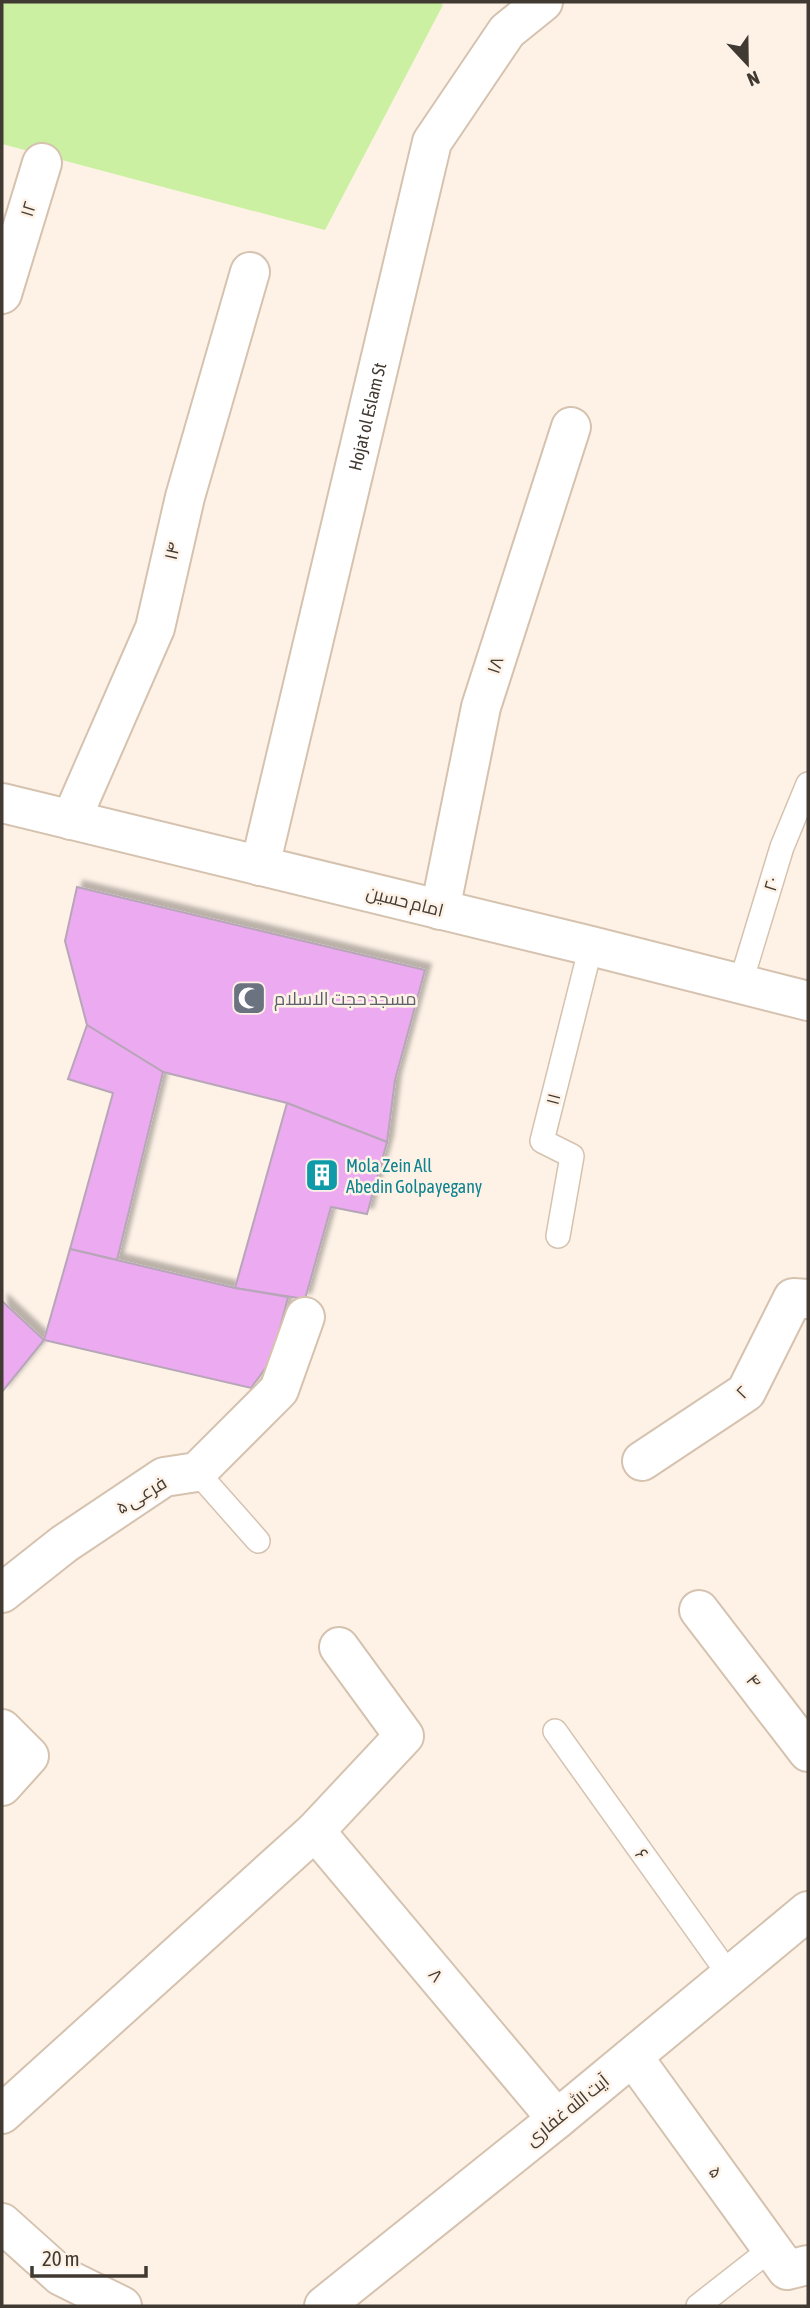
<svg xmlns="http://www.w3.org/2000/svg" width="810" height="2308" viewBox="0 0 810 2308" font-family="'Asap Condensed',Cairo,sans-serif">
<defs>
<filter id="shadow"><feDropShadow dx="6" dy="-6" stdDeviation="2" flood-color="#0004"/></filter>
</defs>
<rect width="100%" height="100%" fill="#fef2e7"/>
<path fill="#cbf0a1" d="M2 2H440L443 5 325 230 2 144Z"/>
<g fill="#ecaaf0" stroke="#b7a6b8" stroke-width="2" filter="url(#shadow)">
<path d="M77 887 425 970 395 1080 387 1142 287 1103 163 1072 87 1025 65 941Z"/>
<path d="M87 1025 163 1072 117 1260 70 1249 113 1093 68 1079Z"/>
<path d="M287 1103 387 1142 367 1214 331 1207 305 1299 235 1288Z"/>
<path d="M70 1249 235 1288 288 1297 272 1359 251 1388 44 1340Z"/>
<path d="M2 1301 44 1340 2 1392Z"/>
</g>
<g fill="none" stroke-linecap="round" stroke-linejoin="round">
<g stroke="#d5c2af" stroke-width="26">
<g id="service">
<path d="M740 985 782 847 808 784"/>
<path d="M558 1236 572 1156 542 1141 591 946"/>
<path d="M197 1472 258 1541"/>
<path d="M555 1731 730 1976"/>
<path d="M698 2306 772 2248"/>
</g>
</g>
<g stroke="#d5c2af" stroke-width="42">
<g id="minor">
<path d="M2 294 42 163"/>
<path d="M71 820 155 628 185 497 250 272"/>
<path d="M440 910 481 707 571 427"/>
<path d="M642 1461 746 1392 793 1298 808 1299"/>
<path d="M2 1593 64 1544 164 1477 197 1472 279 1390 305 1317"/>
<path d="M699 1610 808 1752"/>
<path d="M2 1729 29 1756 2 1786"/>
<path d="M315 1831 557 2119"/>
<path d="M633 2057 787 2270 808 2265"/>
<path d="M2 2114 315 1831 404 1736 339 1647"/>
<path d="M2 2223 61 2276 122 2306"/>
</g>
</g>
<g stroke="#d5c2af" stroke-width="42">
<g id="tertiary">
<path id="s1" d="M260 866 432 142 507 31 543 2"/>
<path d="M324 2306 557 2119 808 1911"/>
</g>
</g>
<g stroke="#d5c2af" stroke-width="42">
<path id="secondary" d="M2 803 591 946 808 1001"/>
</g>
<use href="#service" stroke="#fff" stroke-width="23"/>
<use href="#minor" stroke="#fff" stroke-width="38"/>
<use href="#tertiary" stroke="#fff" stroke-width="38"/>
<use href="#secondary" stroke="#fff" stroke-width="38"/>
</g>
<defs>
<g id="mosque-square" transform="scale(1.75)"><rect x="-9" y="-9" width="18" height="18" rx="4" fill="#6b7280" stroke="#fef2e7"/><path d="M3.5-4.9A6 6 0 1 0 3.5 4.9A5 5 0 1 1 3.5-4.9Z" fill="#fff"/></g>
<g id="building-square" transform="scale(1.75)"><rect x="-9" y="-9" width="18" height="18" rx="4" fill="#0f9aa8" stroke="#fef2e7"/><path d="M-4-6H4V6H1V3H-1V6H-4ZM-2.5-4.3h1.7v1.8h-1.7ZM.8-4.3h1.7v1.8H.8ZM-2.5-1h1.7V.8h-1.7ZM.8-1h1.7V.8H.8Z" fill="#fff"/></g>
</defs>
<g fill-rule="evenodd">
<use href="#mosque-square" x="249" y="998"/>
<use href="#building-square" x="322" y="1175"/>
</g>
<g text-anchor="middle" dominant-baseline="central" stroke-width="5" stroke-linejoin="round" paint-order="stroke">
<g font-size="18" fill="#413a32" stroke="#fef2e7">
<text transform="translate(28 209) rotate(-73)">۱۲</text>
<text stroke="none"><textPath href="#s1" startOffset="462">Hojat ol Eslam St</textPath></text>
<text transform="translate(172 551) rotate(-77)">۱۴</text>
<text transform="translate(495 665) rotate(-72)">۱۸</text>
<text transform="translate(771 884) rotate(-73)">۲۰</text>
<text transform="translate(405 901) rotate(14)">امام حسین</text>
<text transform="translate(553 1099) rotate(-76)">۱۱</text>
<text transform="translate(742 1392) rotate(-46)">۲</text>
<text transform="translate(141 1495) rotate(-31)">فرعی ۵</text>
<text transform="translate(754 1681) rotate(52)">۴</text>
<text transform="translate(642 1854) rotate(54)">۶</text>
<text transform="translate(436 1975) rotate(50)">۸</text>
<text transform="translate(567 2110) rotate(-39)">آیت الله غفاری</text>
<text transform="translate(716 2172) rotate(54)">۵</text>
</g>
<g font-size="18" fill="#5b616d" stroke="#fef2e7" text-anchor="start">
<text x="274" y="998">مسجد حجت الاسلام</text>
</g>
<g font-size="18" fill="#0d838f" stroke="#fef2e7" text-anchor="start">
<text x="346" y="1165">Mola Zein All<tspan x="346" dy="21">Abedin Golpayegany</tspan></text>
</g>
</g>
<rect width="810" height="2308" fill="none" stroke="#413a32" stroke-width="7"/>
<g transform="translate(747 63) rotate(158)" stroke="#fef2e7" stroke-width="5" paint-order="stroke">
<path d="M0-5L12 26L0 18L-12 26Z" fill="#413a32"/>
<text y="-10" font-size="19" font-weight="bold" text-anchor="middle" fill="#413a32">N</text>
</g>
<path d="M32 2266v10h114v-10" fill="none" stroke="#413a32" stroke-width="3.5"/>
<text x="42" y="2266" font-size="21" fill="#413a32" stroke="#fef2e7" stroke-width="5" paint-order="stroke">20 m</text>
</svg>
